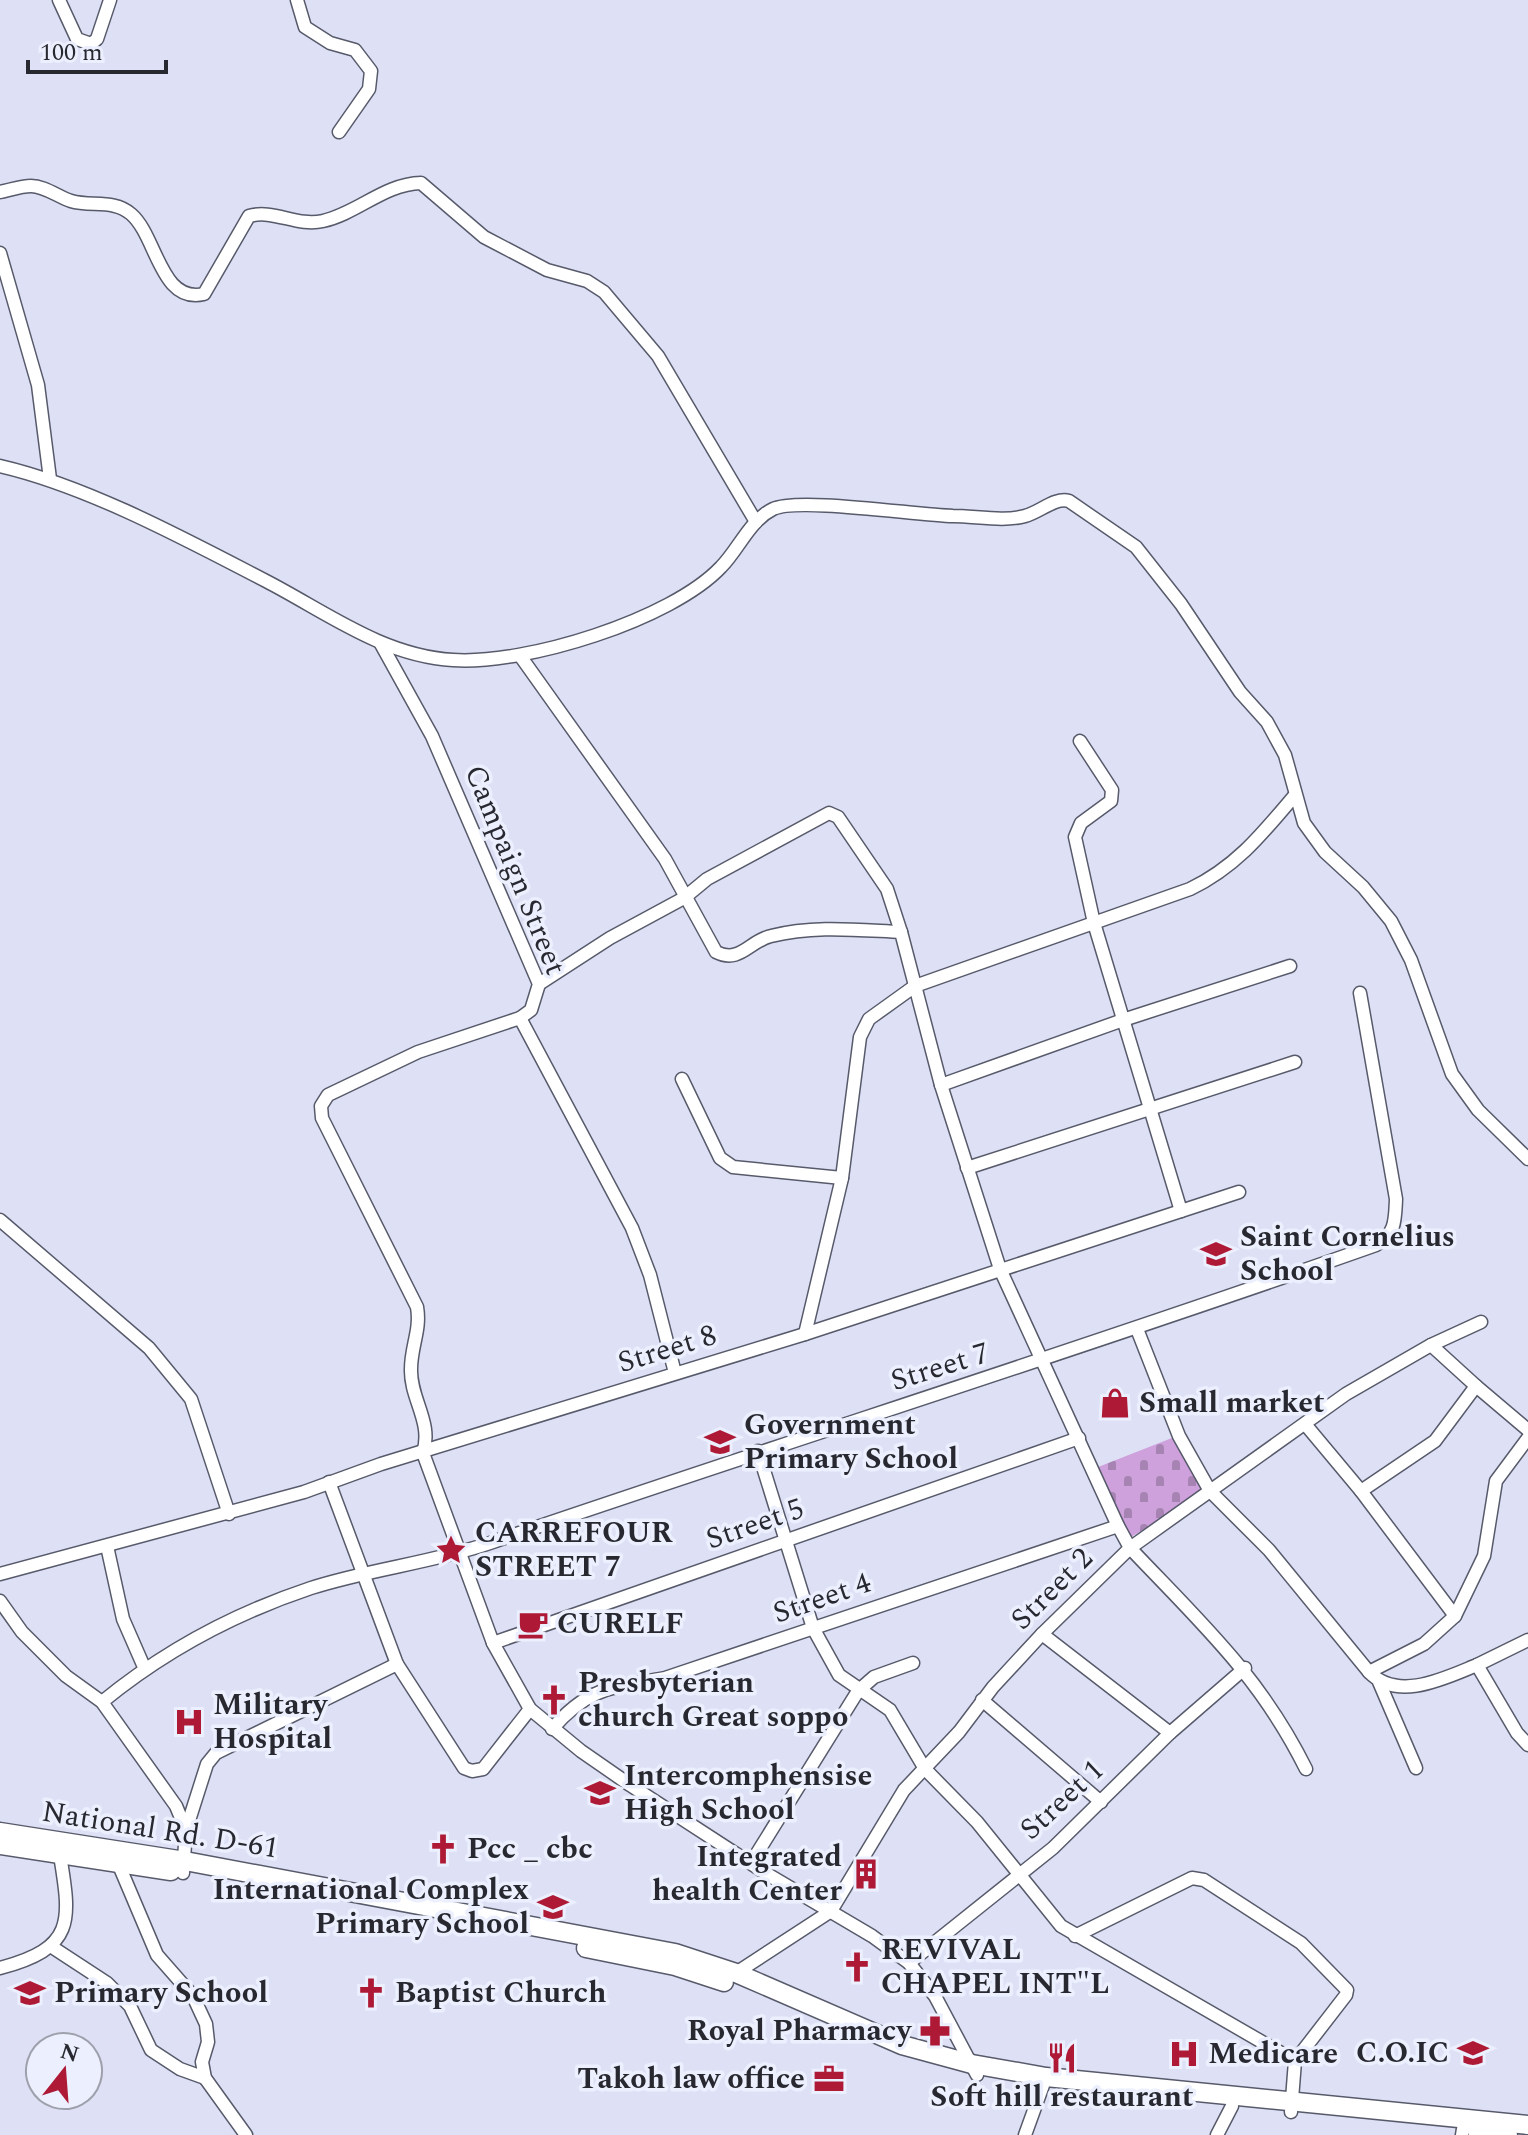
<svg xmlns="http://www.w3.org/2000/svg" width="1528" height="2135" viewBox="0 0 1528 2135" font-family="Spectral,serif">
<defs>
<pattern id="cemetery-stones" width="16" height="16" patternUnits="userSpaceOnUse" patternTransform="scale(2)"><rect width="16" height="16" fill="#cea1dd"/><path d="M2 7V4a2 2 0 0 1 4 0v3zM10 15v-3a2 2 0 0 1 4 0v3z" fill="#a783b4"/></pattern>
</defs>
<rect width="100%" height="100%" fill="#dee1f5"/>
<path fill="url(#cemetery-stones)" d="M1177 1436 1203 1495 1124 1541 1093 1469Z"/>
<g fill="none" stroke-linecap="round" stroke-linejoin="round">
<g stroke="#575a6a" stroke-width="15">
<g id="minor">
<path d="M59 0 77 39 91 44 97 39 110 0"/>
<path d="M297 0 305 27 330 43 355 50 371 71 369 89 339 132"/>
<path d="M0 192C10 190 21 186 31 186 45 186 58 197 71 201 91 207 114 199 131 214 157 236 160 304 204 294L249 216C274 209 297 227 323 221 358 213 384 184 421 183L484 237 547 270 587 281 604 292 658 356 756 522"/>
<path d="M0 253 38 385 50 479"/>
<path d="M0 466C87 486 185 539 266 581 326 612 383 656 453 660 525 665 671 620 721 567 739 549 749 521 773 509 798 497 916 515 953 516 975 516 1004 522 1025 516 1040 512 1055 497 1069 501L1136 547 1181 604 1240 692 1267 722 1285 755 1304 823 1325 852 1363 887 1391 921 1411 960 1452 1074 1478 1110 1528 1159"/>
<path d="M381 644 432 736 539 984 531 1010 520 1018 418 1052 328 1095 321 1106 322 1118 417 1307C421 1330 411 1346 411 1369 410 1399 433 1422 423 1453L493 1643 530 1709 581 1751 630 1785 767 1874 872 1936 909 1963 935 1996 977 2075"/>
<path d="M521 657 665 859 716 952C740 964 749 941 771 936 814 925 857 930 901 932L941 1085 1000 1269 1118 1526 1130 1548C1200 1622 1260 1676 1306 1769"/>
<path d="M1080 741 1112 790 1111 801 1081 823 1075 837 1094 923 1181 1211"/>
<path d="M539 984 610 938 684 898 707 879 829 813 838 817 887 889 901 932"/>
<path d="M520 1018 632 1228 650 1275 675 1373"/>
<path d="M682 1079 720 1158 733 1167 842 1178"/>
<path d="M941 1085 1123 1020 1290 966"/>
<path d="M967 1168 1295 1062"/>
<path d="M0 1220 149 1348 191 1399 229 1514"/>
<path d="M1137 1329 1179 1436 1210 1491 1269 1550 1369 1672C1398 1702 1445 1678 1477 1665L1517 1733 1528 1745"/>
<path d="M805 1334 842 1178 860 1037 869 1019 915 986 1190 889C1236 867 1263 833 1295 795"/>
<path d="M1431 1345 1476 1386"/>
<path d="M1305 1424 1361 1491 1455 1616 1424 1644 1369 1672"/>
<path d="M758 1451 813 1628 839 1675 890 1710 925 1769 977 1822 1061 1926 1295 2061 1291 2112"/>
<path d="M329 1482 397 1664 464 1768 472 1771 483 1769 530 1709"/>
<path d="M1361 1491 1435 1441 1476 1386 1528 1430"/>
<path d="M107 1546 123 1619 144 1667"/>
<path d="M0 1574 304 1492 381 1464 805 1334 1239 1192"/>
<path d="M0 1601 22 1632 66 1676 102 1702 176 1806 186 1830 183 1873"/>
<path d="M1455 1616 1484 1556 1496 1481 1528 1438"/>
<path d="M1042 1634 1170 1733"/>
<path d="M493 1643 1079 1438"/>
<path d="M1477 1665 1528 1640"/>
<path d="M1379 1682 1416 1768"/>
<path d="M982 1700 1101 1802"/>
<path d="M102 1702C163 1652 236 1613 311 1588 370 1569 431 1563 490 1543 785 1442 1082 1349 1376 1245 1396 1234 1395 1220 1396 1199L1360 993"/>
<path d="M552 1729C589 1686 612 1688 665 1678L1118 1526"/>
<path d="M186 1830 207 1764 216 1753 397 1664"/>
<path d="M118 1863 157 1955 193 1996 206 2024 208 2042 202 2062 205 2078 246 2135"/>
<path d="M751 1863 858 1691 874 1677 913 1663"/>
<path d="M1075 1936 1192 1878 1204 1880 1301 1943 1347 1990 1346 1995 1295 2061"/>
<path d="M52 1947 107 1983 130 2006 151 2050 180 2069 205 2078"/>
<path d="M909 1963 1053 1848 1170 1733 1245 1668"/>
<path d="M0 1968C75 1948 71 1922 60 1855"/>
<path d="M736 1973 831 1911 904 1790 959 1732 993 1687 1042 1634 1130 1548 1346 1394 1431 1345 1481 1322"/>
<path d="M1025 2135 1046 2077"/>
<path d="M1217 2135 1232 2106"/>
<path d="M1462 2135 1463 2129"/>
</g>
</g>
<g stroke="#575a6a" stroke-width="21">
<g id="highway">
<path d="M0 1832 185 1861 675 1953 736 1973 902 2045 972 2064 1046 2077 1528 2125"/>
<path d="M0 1845 171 1871"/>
<path d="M586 1948 675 1966 724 1982"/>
<path d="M1477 2131 1508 2135"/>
</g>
</g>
<use href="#minor" stroke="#fff" stroke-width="12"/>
<use href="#highway" stroke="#fff" stroke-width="18"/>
</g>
<defs>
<g id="school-bare" transform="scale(2.4)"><path d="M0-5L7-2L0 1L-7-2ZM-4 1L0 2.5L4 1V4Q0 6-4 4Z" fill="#ae1a36" stroke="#eceffe" stroke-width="2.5" paint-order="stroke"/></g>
<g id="shop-bare" transform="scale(2.4)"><path d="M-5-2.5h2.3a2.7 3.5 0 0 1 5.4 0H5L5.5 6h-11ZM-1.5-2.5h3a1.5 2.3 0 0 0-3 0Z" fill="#ae1a36" stroke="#eceffe" stroke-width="2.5" paint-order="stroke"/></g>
<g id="sight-bare" transform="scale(2.4)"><path d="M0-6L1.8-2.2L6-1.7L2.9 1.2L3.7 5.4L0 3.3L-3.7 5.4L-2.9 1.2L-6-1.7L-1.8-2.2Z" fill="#ae1a36" stroke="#eceffe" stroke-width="2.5" paint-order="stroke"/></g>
<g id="cafe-bare" transform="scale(2.4)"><path d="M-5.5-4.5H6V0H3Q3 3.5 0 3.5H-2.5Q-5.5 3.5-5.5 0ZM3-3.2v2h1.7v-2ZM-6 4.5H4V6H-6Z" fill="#ae1a36" stroke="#eceffe" stroke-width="2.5" paint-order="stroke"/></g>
<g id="church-bare" transform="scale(2.4)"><path d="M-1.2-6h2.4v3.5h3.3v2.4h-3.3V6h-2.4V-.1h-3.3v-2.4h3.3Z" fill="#ae1a36" stroke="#eceffe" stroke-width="2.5" paint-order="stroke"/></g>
<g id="hospital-bare" transform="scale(2.4)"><path d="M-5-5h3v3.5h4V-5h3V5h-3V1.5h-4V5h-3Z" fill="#ae1a36" stroke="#eceffe" stroke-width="2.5" paint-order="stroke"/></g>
<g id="building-bare" transform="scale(2.4)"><path d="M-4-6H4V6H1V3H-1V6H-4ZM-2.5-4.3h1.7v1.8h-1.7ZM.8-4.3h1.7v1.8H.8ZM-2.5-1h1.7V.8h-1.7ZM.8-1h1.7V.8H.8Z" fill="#ae1a36" stroke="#eceffe" stroke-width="2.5" paint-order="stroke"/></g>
<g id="pharmacy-bare" transform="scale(2.4)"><path d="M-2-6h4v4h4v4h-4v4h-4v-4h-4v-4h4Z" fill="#ae1a36" stroke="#eceffe" stroke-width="2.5" paint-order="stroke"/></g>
<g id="university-bare" transform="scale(2.4)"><path d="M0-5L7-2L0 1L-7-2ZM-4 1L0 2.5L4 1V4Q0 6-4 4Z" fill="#ae1a36" stroke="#eceffe" stroke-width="2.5" paint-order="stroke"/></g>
<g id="restaurant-bare" transform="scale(2.4)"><path d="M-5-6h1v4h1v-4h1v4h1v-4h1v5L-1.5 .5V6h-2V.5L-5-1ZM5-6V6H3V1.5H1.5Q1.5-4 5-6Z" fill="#ae1a36" stroke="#eceffe" stroke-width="2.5" paint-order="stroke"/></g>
<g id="office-bare" transform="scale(2.4)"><path d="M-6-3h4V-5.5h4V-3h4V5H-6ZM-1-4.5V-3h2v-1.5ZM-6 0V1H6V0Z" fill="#ae1a36" stroke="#eceffe" stroke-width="2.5" paint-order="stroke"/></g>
</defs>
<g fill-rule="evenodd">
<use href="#school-bare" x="1216" y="1254"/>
<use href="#shop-bare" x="1115" y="1403"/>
<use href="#school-bare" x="720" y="1442"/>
<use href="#sight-bare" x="451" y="1550"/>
<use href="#cafe-bare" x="533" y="1624"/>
<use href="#church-bare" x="554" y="1700"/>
<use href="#hospital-bare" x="189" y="1722"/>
<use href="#school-bare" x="600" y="1793"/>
<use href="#church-bare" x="443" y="1849"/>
<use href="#building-bare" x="866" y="1874"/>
<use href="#school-bare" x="553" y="1907"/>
<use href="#church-bare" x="857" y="1967"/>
<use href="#school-bare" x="30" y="1993"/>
<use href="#church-bare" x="371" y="1993"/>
<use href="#pharmacy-bare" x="935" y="2031"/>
<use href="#university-bare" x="1473" y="2053"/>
<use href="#hospital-bare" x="1184" y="2054"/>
<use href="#restaurant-bare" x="1062" y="2058"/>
<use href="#office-bare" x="829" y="2079"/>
</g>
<g text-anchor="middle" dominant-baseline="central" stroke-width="7" stroke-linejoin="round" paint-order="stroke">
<g font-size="30" fill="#282930" stroke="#eceffe">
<text transform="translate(515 870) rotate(68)">Campaign Street</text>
<text transform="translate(667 1349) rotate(-17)">Street 8</text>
<text transform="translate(940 1367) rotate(-17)">Street 7</text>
<text transform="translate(755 1524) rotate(-19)">Street 5</text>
<text transform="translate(1052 1589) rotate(-45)">Street 2</text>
<text transform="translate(822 1598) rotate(-19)">Street 4</text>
<text transform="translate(1062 1800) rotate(-43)">Street 1</text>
<text transform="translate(160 1830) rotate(9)">National Rd. D-61</text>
</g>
<g font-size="30" font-weight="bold" fill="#282930" stroke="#eceffe" text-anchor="start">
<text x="1240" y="1237">Saint Cornelius<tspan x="1240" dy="34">School</tspan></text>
<text x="1139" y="1403">Small market</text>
<text x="744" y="1425">Government<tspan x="744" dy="34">Primary School</tspan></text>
<text x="475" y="1533">CARREFOUR<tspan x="475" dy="34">STREET 7</tspan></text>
<text x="557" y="1624">CURELF</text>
<text x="578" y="1683">Presbyterian<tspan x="578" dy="34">church Great soppo</tspan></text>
<text x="213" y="1705">Military<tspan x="213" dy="34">Hospital</tspan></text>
<text x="624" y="1776">Intercomphensise<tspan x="624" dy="34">High School</tspan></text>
<text x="467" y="1849">Pcc _ cbc</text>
<text x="842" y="1857" text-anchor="end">Integrated<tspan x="842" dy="34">health Center</tspan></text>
<text x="529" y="1890" text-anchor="end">International Complex<tspan x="529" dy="34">Primary School</tspan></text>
<text x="881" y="1950">REVIVAL<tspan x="881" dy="34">CHAPEL INT"L</tspan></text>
<text x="54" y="1993">Primary School</text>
<text x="395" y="1993">Baptist Church</text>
<text x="911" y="2031" text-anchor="end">Royal Pharmacy</text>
<text x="1449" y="2053" text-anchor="end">C.O.IC</text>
<text x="1208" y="2054">Medicare</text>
<text x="805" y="2079" text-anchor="end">Takoh law office</text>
<text x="1062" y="2097" text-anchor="middle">Soft hill restaurant</text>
</g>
</g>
<g transform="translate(64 2071) rotate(17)"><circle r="38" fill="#eceffe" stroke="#9ea0ac" stroke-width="2"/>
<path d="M0-6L14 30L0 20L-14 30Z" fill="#ae1a36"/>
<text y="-12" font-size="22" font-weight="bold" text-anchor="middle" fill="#282930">N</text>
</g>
<path d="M28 60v12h138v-12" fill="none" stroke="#282930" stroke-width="4"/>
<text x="40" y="60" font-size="24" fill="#282930" stroke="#eceffe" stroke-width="6" paint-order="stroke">100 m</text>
</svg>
